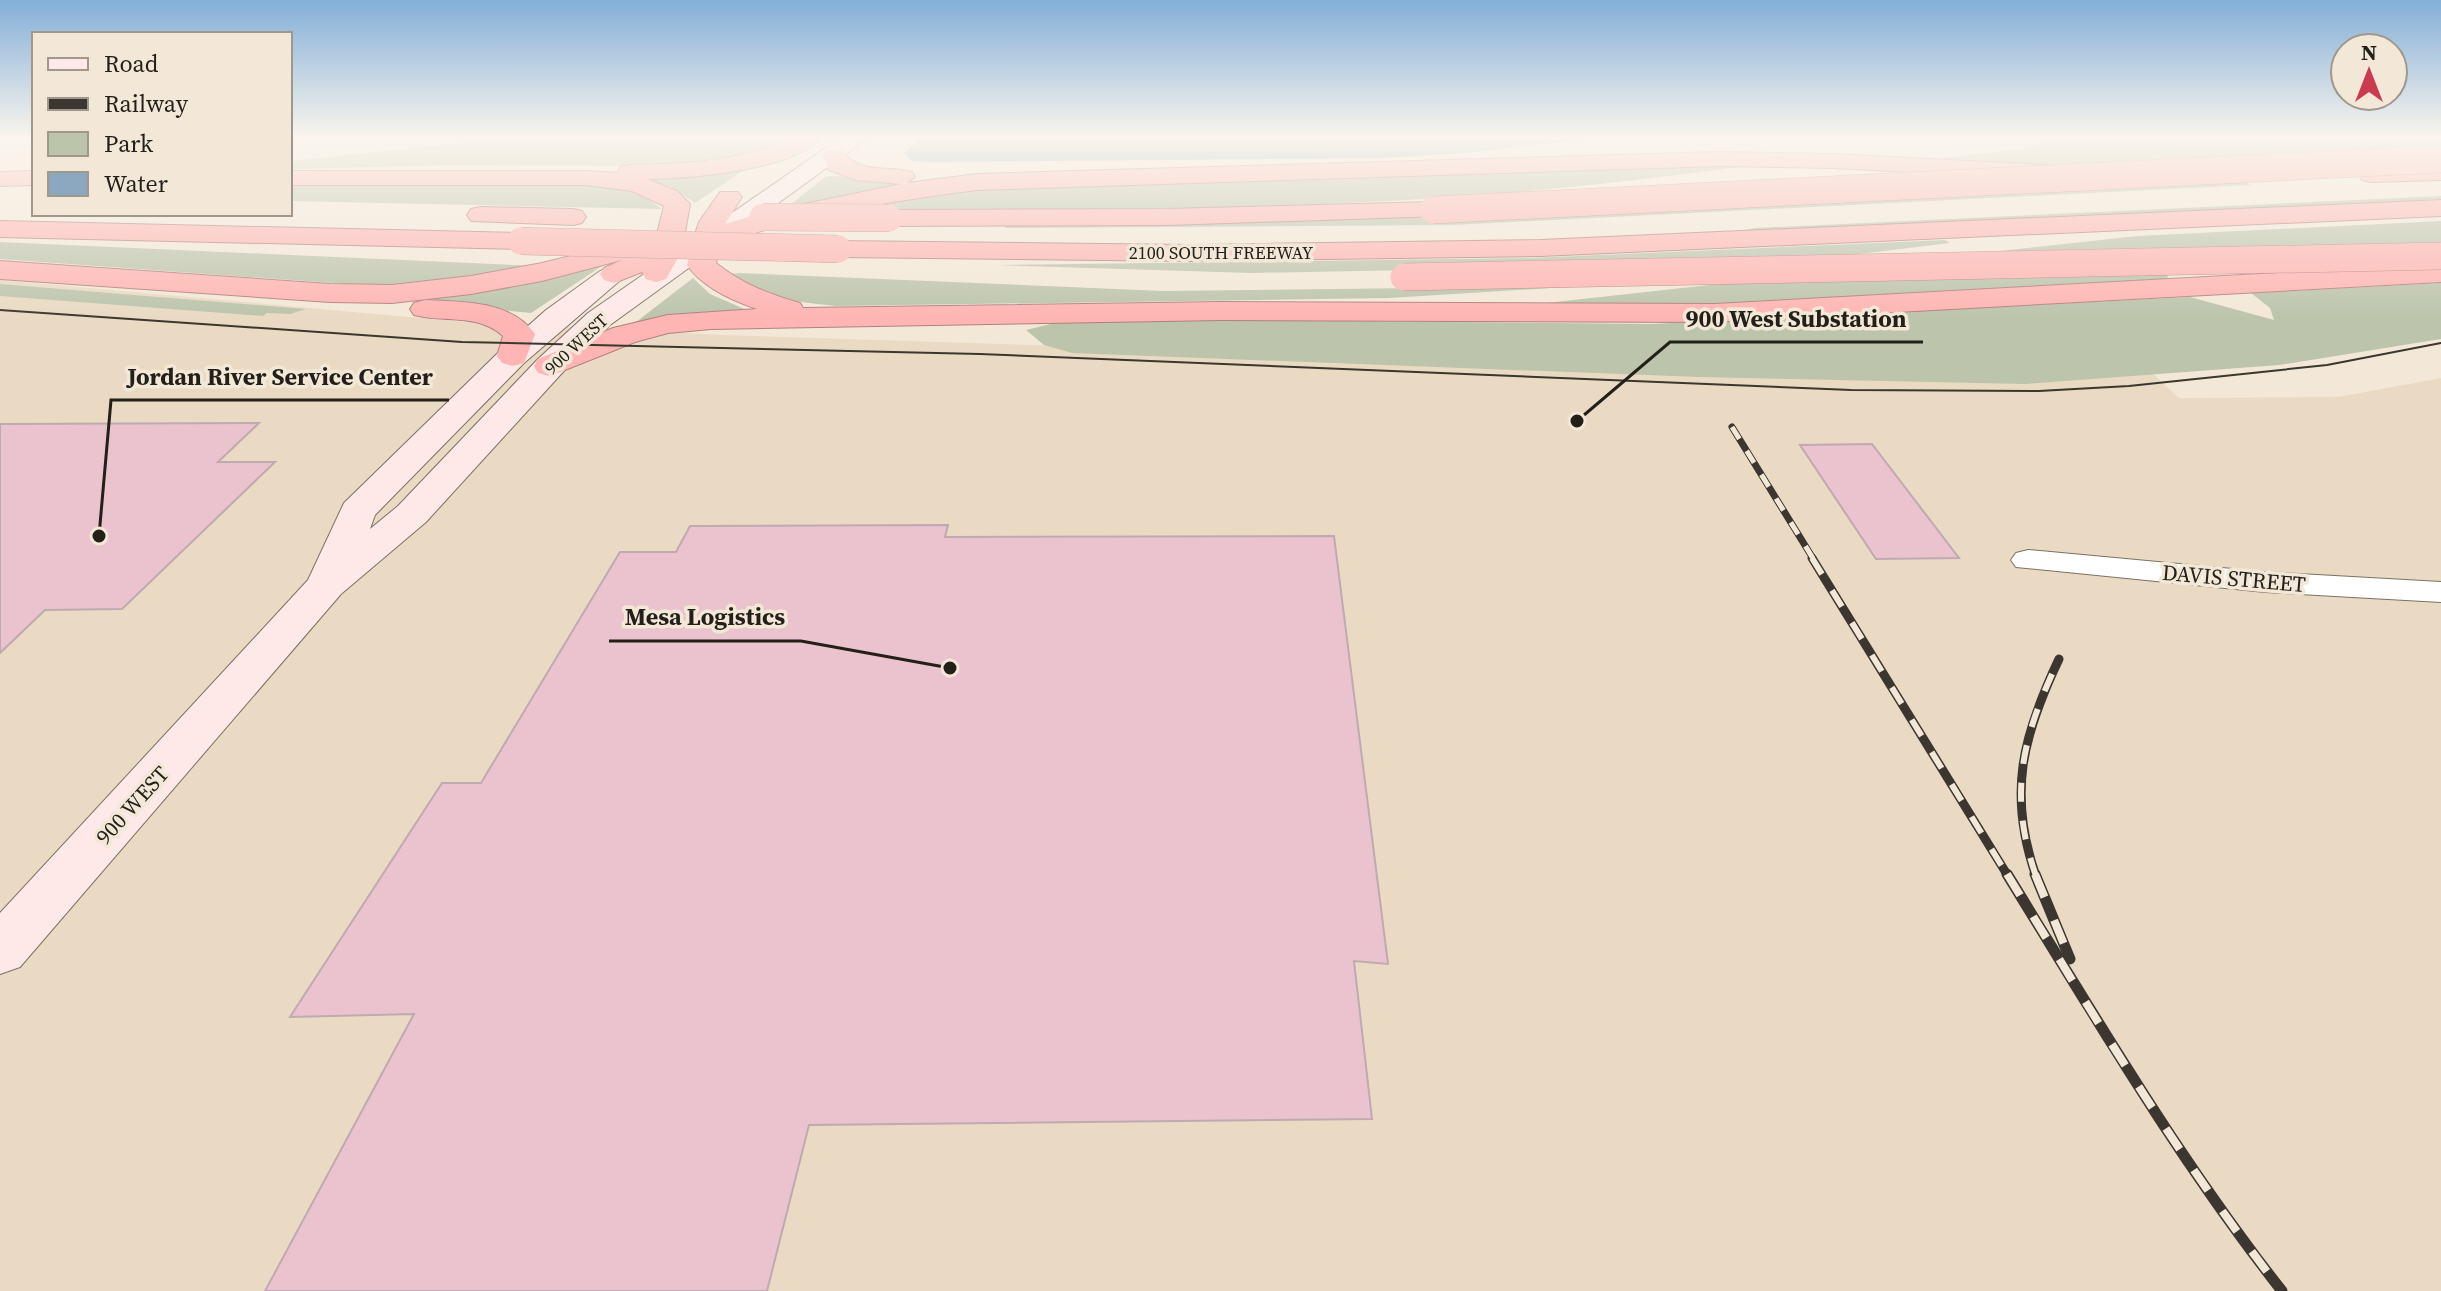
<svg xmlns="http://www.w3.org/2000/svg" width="2441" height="1291" viewBox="0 0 2441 1291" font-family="'Source Serif 4',serif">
<rect width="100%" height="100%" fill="#f3e8d8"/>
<path fill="#eadac4" d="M0 280 465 322 725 335 1709 367 2152 373 2179 398 2338 397 2441 378V1291H0Z"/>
<g fill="#bcc4ac">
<path d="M511 138H790L759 154 684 166 451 165 290 169V161Z"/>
<path d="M2059 138H2441V155L2105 171 1922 161 2028 148Z"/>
<path d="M1771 163C1665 177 1559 190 1453 197 1249 211 1045 210 842 210L974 188Z"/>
<path d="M747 168 695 203 670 186 622 175Z"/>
<path d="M832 176 912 181 916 182 784 210 825 177Z"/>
<path d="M2245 182 2251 185 1452 225 1005 228 1007 226 1174 224Z"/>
<path d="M576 183 639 193 662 209 290 201V184Z"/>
<path d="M2441 196V199L1729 233 1755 228Z"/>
<path d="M2441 221V249L1919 260 2137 236Z"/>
<path d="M1945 240 1950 243 1784 263 1252 273 995 265 1530 258Z"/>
<path d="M0 242 537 266 422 284 376 286 0 259Z"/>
<path d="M596 266H602L531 313 414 302Z"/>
<path d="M2168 272 2167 284 1736 307 1519 306 1745 281Z"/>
<path d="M739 273 1163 291 1583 286 1389 298 836 306C794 302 767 299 731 274Z"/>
<path d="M693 278 710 294 751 312 631 326Z"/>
<path d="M2441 283V339L2279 365 2025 384 1699 377 1072 353 1044 345 1026 330 1059 322 1243 320 1652 324 2190 297 2274 320 2270 308 2251 293Z"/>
<path d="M0 284 306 309 290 314 267 313 263 316 0 296Z"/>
</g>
<path fill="#8ca8c0" d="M920 138H1598L1464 153 1382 158 929 162 912 161 904 153Z"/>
<g fill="#eac3ce" stroke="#beaab0" stroke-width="2">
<path d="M259 423 218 462H275L122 609 45 610 0 653V424Z"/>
<path d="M1872 444 1959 558 1876 559 1800 445Z"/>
<path d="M948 525 945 537 1334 536 1388 964 1354 961 1372 1119 809 1125 767 1291H265L414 1014 290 1017 442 783H481L620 552H676L690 526Z"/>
</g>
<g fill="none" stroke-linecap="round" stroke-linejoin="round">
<g stroke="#7b7163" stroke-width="2">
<path id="minor" d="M2028 550 2265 572 2441 582V602L2265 592 2016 567 2011 560 2016 553Z"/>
</g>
<g stroke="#7b7163" stroke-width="2">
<path id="secondary" d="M840 138H868L610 325 562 373 426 522 341 594 20 967 0 974V913L308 580 344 503 502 349 546 310 600 271 610 268 620 271 624 277 524 363 375 515 370 529 398 506 538 359 588 313Z"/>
</g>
<g stroke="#b1807d" stroke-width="2">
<g id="motorway">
<path d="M789 138H820C796 170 686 179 647 179L677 191 690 204 684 238 695 234 699 222 720 192H738L742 197 725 224 761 213 901 184 856 180 829 170 822 155 826 150H842C859 175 885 165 912 172L915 177 907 183 977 174 1719 152 1832 154 2047 165 2056 167 2059 172 2056 177 2047 179 1832 168 1719 166 977 190C890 201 804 215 720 244L716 263C741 283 768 294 800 303L803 308 1221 302 1715 304 2441 264V282L1715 322 1221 320 711 329 668 333 635 342 550 376 538 373 534 366 538 359 613 328 668 315 757 309C733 301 702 287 687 265L690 254 678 258 666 279 656 282 646 279 642 272 614 283 604 280 600 274 604 268 622 260 542 281 471 294 392 303 330 302 0 279V261L330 284 392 285 471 276 542 263 644 238 655 242 664 206 632 191 586 185H290V171H586L618 173 620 167 629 165C685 164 738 162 789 138Z"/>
<path d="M2441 166V180L2371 182 2362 180 2359 175 2362 170 2371 168Z"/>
<path d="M34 171V185L0 186V172Z"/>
<path d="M2441 200V216L1540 256 1190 261 838 257 828 255 824 249 828 243 838 241 1190 245 1540 240Z"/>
<path d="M1433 202 1442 204 1446 210 1442 216 1167 225 889 226 880 224 876 218 880 212 889 210 1167 209Z"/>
<path d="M480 207 573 209 582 211 586 217 582 223 573 225 471 221 467 215 471 209Z"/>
<path d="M0 221 521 233 531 235 535 241 531 247 521 249 0 237Z"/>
<path d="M425 300C462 302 511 300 535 334L524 363 513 366 502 363 497 356 503 336C478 313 444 323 414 315L410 309 414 303Z"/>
</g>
</g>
<use href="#minor" fill="#fff" fill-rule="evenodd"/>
<use href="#secondary" fill="#ffe9e8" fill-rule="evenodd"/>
<use href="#motorway" fill="#feb5b3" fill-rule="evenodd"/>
<path stroke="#3b362f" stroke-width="2" d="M0 310 462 342 980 354 1851 390 2039 391 2129 386 2327 365 2441 343"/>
<g stroke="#3b362f" stroke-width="7">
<path id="rail-far2" d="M1732 427 1814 560"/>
</g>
<g stroke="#3b362f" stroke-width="9">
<g id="rail-far1">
<path d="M1812 558 2008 876"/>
<path d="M2036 876C2007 793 2023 735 2059 659"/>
</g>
</g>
<g stroke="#3b362f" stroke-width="11">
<g id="rail">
<path d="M2007 874C2094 1015 2179 1160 2282 1291"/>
<path d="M2035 874 2070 959"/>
</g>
</g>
<use href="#rail-far2" stroke="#f3e8d8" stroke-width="5" stroke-dasharray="14" stroke-linecap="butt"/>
<use href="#rail-far1" stroke="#f3e8d8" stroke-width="6" stroke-dasharray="19" stroke-linecap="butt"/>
<use href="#rail" stroke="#f3e8d8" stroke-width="8" stroke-dasharray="25" stroke-linecap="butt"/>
<g stroke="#b1807d" stroke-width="28" stroke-linecap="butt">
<g id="motorway-bridge">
<path d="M1433 210 2441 159"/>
<path d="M763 217 889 218"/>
<path d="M521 241 838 249"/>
<path d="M1404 277 2441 256"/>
</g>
</g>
<use href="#motorway-bridge" stroke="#feb5b3" stroke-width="27"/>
</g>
<linearGradient id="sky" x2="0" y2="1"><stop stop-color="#83afd8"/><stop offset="0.43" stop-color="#faf5ed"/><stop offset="1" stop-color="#faf5ed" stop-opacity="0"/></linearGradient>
<rect width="2441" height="319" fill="url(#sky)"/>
<g text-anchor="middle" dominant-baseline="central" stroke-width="7" stroke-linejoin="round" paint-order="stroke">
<g font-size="18" fill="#231f19" stroke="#f3e8d8">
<text x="1221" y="252">2100 SOUTH FREEWAY</text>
<text transform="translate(576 344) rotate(-43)">900 WEST</text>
</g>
<g font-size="22" fill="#231f19" stroke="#f3e8d8">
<text transform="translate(2234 578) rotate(5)">DAVIS STREET</text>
<text transform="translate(132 805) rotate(-48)">900 WEST</text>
</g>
</g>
<path fill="none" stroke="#231f19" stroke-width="3" d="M1577 421L1670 342H1923M99 536L111 400H449M950 668L801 641H609"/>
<g fill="#231f19" stroke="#f3e8d8" stroke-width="3">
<circle cx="1577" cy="421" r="8"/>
<circle cx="99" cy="536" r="8"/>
<circle cx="950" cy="668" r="8"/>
</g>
<g font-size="24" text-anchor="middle" font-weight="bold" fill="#231f19" stroke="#f3e8d8" stroke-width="7" stroke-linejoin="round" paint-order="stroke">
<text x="1796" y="327">900 West Substation</text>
<text x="280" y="385">Jordan River Service Center</text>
<text x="705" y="625">Mesa Logistics</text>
</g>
<rect x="32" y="32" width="260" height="184" fill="#f3e8d8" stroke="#a0988c" stroke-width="2"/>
<rect x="48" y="58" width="40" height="12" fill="#ffe9e8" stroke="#a0988c" stroke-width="2"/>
<text x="104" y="72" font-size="24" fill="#231f19">Road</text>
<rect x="48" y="98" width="40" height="12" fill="#3b362f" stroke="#a0988c" stroke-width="2"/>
<text x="104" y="112" font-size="24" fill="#231f19">Railway</text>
<rect x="48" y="132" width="40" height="24" fill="#bcc4ac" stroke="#a0988c" stroke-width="2"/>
<text x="104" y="152" font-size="24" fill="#231f19">Park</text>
<rect x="48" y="172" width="40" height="24" fill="#8ca8c0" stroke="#a0988c" stroke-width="2"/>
<text x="104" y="192" font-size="24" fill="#231f19">Water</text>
<g transform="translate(2369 72)"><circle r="38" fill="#f3e8d8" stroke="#a0988c" stroke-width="2"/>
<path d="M0-6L14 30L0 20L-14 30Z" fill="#cb3b50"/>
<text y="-12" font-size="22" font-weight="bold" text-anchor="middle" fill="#231f19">N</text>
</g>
</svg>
